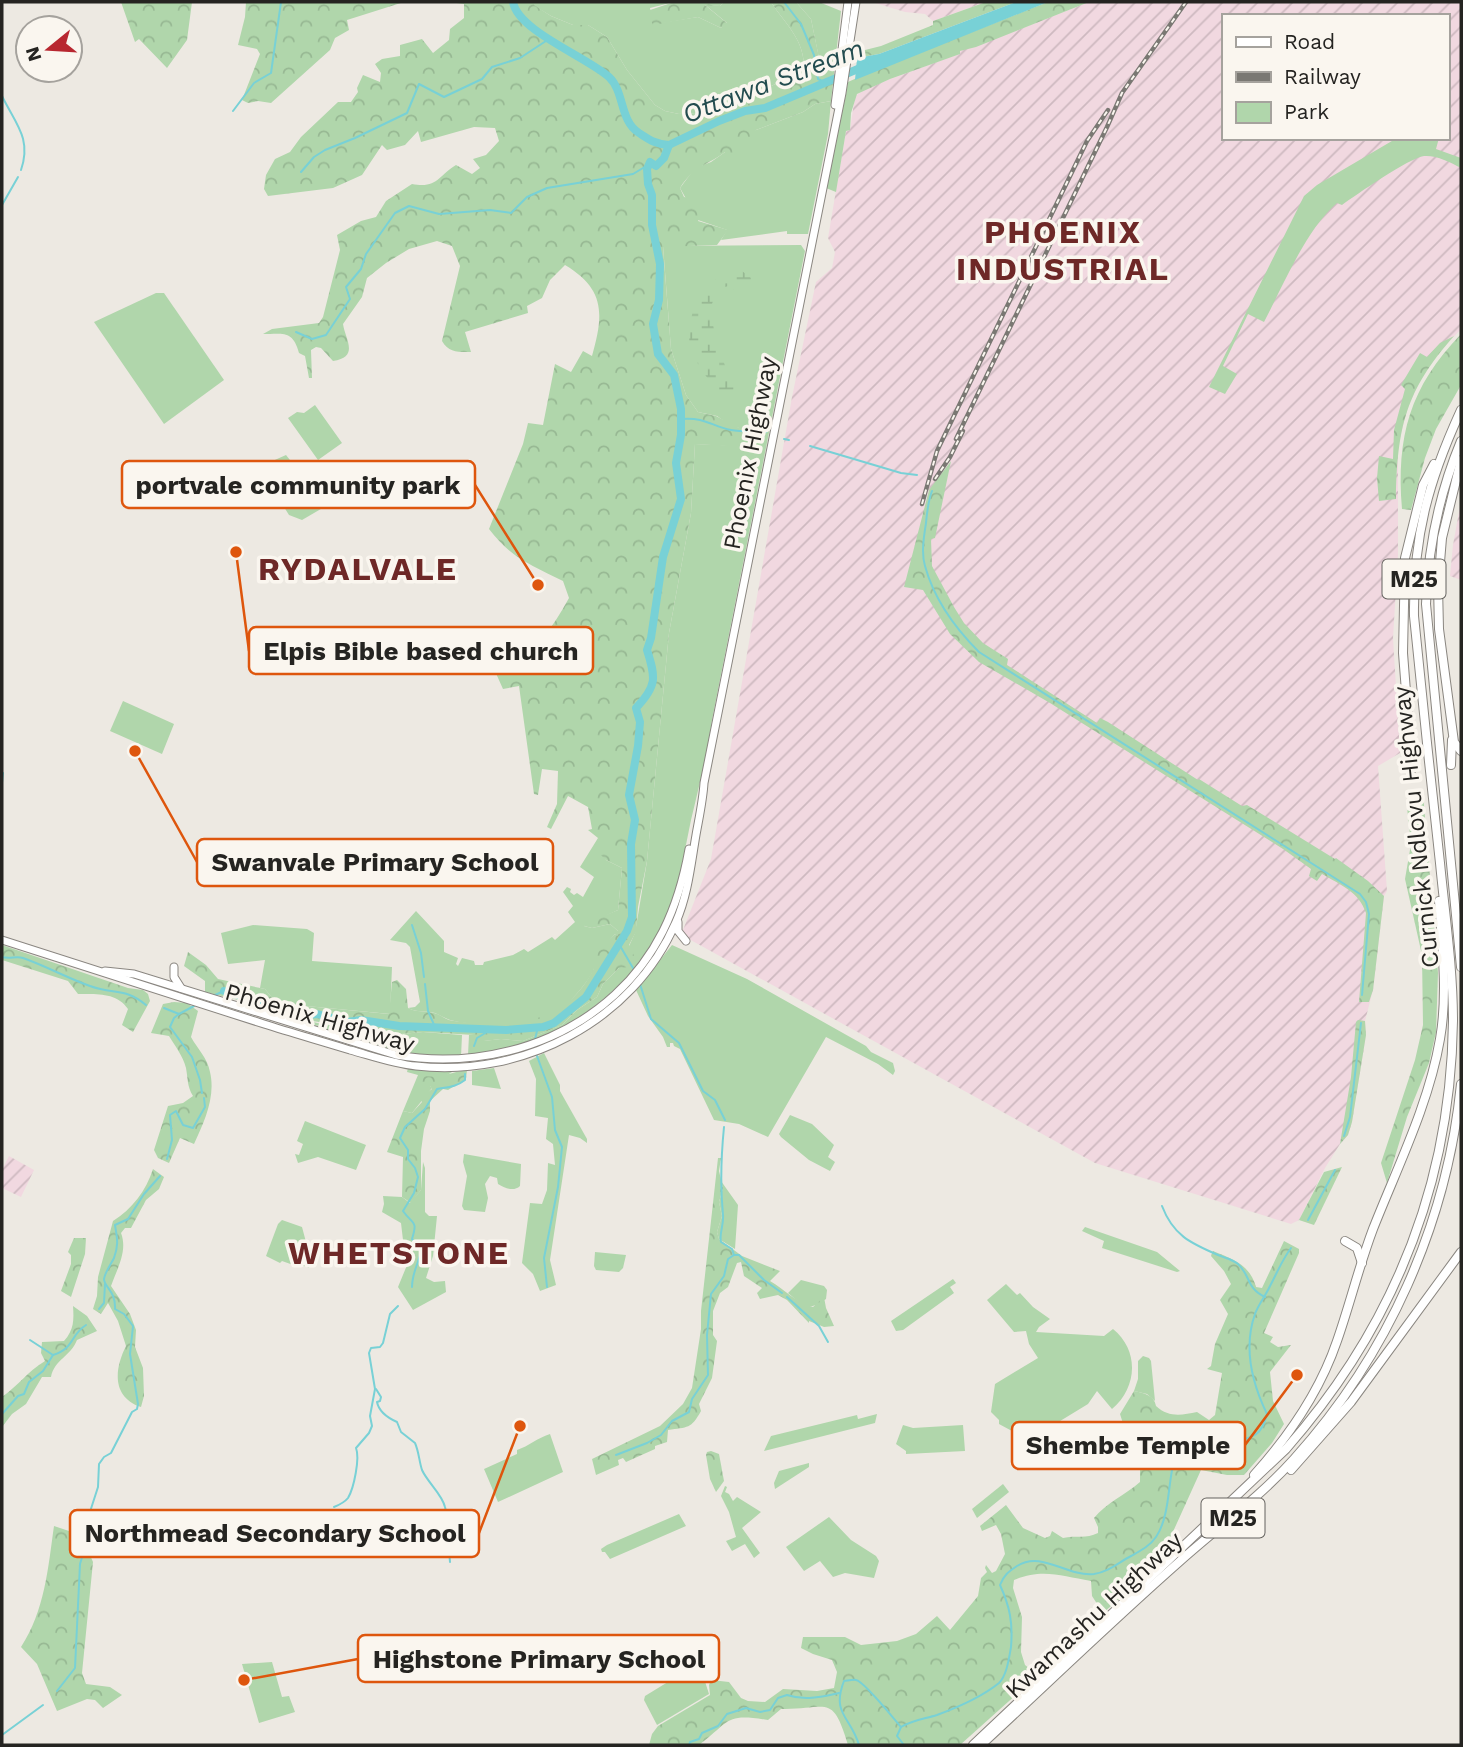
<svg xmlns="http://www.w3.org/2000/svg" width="1463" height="1747" viewBox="0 0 1463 1747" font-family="'Work Sans',sans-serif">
<defs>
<pattern id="industrial-furrows" width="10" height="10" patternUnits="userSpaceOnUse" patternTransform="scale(1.75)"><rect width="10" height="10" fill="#f1d8e0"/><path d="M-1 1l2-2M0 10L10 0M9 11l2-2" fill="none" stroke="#ceb9c0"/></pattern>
<pattern id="forest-crowns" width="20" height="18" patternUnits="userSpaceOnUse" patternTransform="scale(1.75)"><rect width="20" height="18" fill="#b0d6ab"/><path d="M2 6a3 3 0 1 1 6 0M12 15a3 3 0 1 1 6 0" fill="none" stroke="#97b893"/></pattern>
<pattern id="wetland-marsh" width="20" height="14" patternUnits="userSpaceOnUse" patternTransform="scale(1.75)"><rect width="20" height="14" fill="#b0d6ab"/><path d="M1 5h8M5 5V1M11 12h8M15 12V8" fill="none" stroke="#97b893"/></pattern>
</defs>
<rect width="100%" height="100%" fill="#ede9e2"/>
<g fill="url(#industrial-furrows)" fill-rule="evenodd">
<path d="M872 2H986L933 21 925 14 905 12Z"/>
<path d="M1089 2H1461V329L1437 355 1421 377 1407 410 1398 445V555L1393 638 1400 753 1378 766 1387 891 1384 896 1373 990 1365 1021 1366 1035 1352 1122 1348 1135 1340 1144 1325 1168 1299 1220 1291 1224 1095 1163 687 938 683 930 711 859 792 397 816 282 832 268 835 252 828 238 846 131 850 130 855 96 864 90 890 79 959 54V51L1013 32ZM1223 16H1447V138H1223Z"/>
<path d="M1461 501V580L1450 576 1453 545Z"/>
<path d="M9 1156 34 1170 21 1197 2 1188V1170Z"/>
</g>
<g fill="#b0d6ab">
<path d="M533 2H674L650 8 653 24 698 17 721 28 727 23 704 4 720 6 724 2H771C788 28 806 40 804 74L782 81 715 112 679 114 665 111 655 105 627 70 607 37 588 25H573L551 16 533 5Z"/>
<path d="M796 2H819L841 11 835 64 821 68 811 19Z"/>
<path d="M846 94H857L851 113 850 130 846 131 836 192 826 188Z"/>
<path d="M831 101 828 134 808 234H787V231L721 240 727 230 698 220 680 188 695 168 711 162 756 130 803 112 815 104Z"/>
<path d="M1397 138H1439L1436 149 1461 158V168C1450 162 1436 155 1424 156 1409 158 1356 195 1342 205L1337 203C1305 231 1284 284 1264 322L1248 314 1223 366 1237 374 1225 394 1209 387 1304 196 1317 185Z"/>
<path d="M801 245 805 251 802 266 712 720C707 754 699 787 691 820 683 859 677 897 659 933 633 983 570 1033 515 1047 500 1051 483 1052 468 1055L469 1035H474L483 1041 501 1039 523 1041 562 1025 577 1010 597 997 603 984 619 968 635 933 647 861 669 633 691 513 695 444 743 446 739 428 731 426 717 416 698 412 686 395 671 349 663 246Z"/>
<path d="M156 293H164L224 380 164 424 94 322Z"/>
<path d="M315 405 342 443 318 460 288 418 297 412 304 413Z"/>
<path d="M286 455 326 506 302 520 289 515 259 467Z"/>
<path d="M123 701 174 724 162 754 110 731Z"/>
<path d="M598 838 606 860 622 868 618 910 584 926 592 928 610 924 618 931V937L615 934C599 948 597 970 584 985 577 994 566 1006 557 1012 532 1027 477 1027 450 1020 444 1018 440 1015 435 1013 425 1010 417 1013 408 1008L415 1007 420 1002 410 947 406 943 390 940 416 911 444 941V952L458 958 456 964 458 966 462 958 474 961 475 965H483L484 962 513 955 524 949 528 952 552 937 555 940 575 922 568 912 573 906 563 892 567 887 571 889 570 892 574 895 577 893 583 897 594 877 580 867Z"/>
<path d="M253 925 307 929 314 933 312 961 392 967 390 1014 296 1005 273 999 265 989 260 988 265 960 228 964 221 933Z"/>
<path d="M672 945 747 979 866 1046 871 1052 893 1063 895 1071 893 1075 878 1064 826 1037 768 1137 739 1124 714 1120 680 1049 674 1046 673 1043H670V1047H667L663 1037 648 1016 636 990Z"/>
<path d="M306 1020 351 1032 364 1033 376 1029 401 1034 423 1032 462 1035 461 1057 404 1053 335 1034 319 1026 301 1023Z"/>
<path d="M544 1053 560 1085V1091L587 1139V1143L580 1138 569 1135 550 1260 556 1285 540 1291 533 1274 522 1263 530 1203 542 1204 547 1190 548 1163 555 1165 553 1144 546 1139 548 1118 535 1116 536 1079 529 1061Z"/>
<path d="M408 1068 452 1072 430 1086 432 1088 412 1113 403 1111 418 1075 407 1072Z"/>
<path d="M494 1068 501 1089 472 1085V1071Z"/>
<path d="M790 1115 812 1124 834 1145 828 1157 835 1162 830 1171 809 1160 781 1137 779 1134Z"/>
<path d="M305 1121 366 1145 356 1170 318 1157 298 1163 295 1154 299 1155 303 1144 297 1141Z"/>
<path d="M464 1154 521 1164 520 1186C514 1192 504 1188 498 1184L497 1178 490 1176 485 1184 488 1198 485 1212 464 1210 462 1206 467 1176 463 1162Z"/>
<path d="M423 1162 425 1168V1212L429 1216H437L433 1256 426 1278 434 1282 445 1281 446 1292 413 1310 398 1287 412 1253 403 1240 401 1223 382 1212 384 1204 383 1196 402 1197 410 1203 421 1190Z"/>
<path d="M721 1181 738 1205 735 1249 719 1239 717 1232 722 1216 719 1202 723 1188Z"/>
<path d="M282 1220 302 1227 306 1242 313 1256 309 1268 297 1263 296 1266 282 1261 280 1263 266 1256 278 1224Z"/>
<path d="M1085 1227 1157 1252 1180 1271 1177 1272 1102 1248 1104 1241 1082 1231Z"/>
<path d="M595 1252 626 1255 623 1268 619 1272 596 1270 594 1266Z"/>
<path d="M953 1279 956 1283 950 1287 954 1293 903 1330 896 1331 891 1321Z"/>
<path d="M801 1280 824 1286 827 1290 826 1299C807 1312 805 1307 788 1293Z"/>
<path d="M1006 1284 1017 1295 1020 1293 1033 1307 1050 1319 1039 1327 1036 1332 1104 1336 1113 1329C1140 1351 1137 1388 1112 1409L1097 1391 1088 1404 1029 1440 999 1424V1420L991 1412 995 1384 1038 1358 1029 1344 1026 1331 1014 1332 987 1300Z"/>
<path d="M1143 1356 1149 1358 1151 1361 1155 1401 1147 1394 1134 1391 1138 1379V1361Z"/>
<path d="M877 1414 875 1423 764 1451 771 1436 857 1415 858 1419Z"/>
<path d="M903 1425 913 1428 963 1425 965 1451 906 1454V1451L896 1444Z"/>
<path d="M550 1434 563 1472 498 1502 484 1469 517 1454V1450C529 1446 537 1438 550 1434Z"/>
<path d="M809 1463V1467L775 1489 774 1483 779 1471Z"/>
<path d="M1003 1484 1009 1492 977 1518 972 1509Z"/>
<path d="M725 1486 727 1487 725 1492 729 1494 733 1501 737 1497 761 1512 742 1528 760 1553 754 1558 745 1544 732 1551 726 1541 736 1537 729 1512 721 1496Z"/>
<path d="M679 1514 686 1526 610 1559 605 1552H602L601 1549 607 1545Z"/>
<path d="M829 1517 851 1540 876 1556 879 1561 874 1578 845 1573 833 1577 820 1561 804 1571 786 1547Z"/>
<path d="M272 1662 282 1697 289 1696 295 1712 259 1723 242 1664Z"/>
<path d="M694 1666 701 1669 709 1694 657 1725 644 1700 645 1696Z"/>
</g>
<g fill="url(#forest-crowns)">
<path d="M121 2H192L187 40 167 68 139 39 135 42Z"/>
<path d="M246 2H404L347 20 349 30 335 38 330 50 271 103 258 101 248 103 242 100 260 54 257 49 238 45 245 17Z"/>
<path d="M449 2H533L534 5 551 16 573 25H588L607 37 627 70 655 105 665 111 679 114 715 112 782 81 804 74C806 40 788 28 771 2H796L811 19 821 67 835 64 831 101 815 104 803 112 756 130 752 154 736 158 725 152C706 166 694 166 680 188L684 197 695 199 692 207 703 209 698 221 728 230 717 245 663 247 671 349 686 395 698 412 716 416 743 430V447L695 444 691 513 669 633 647 861 638 907 636 932 629 945 636 960 629 967 619 968 603 984 597 997 577 1010 562 1025 523 1041 501 1039 484 1041 477 1048 473 1045 474 1035 423 1032 401 1034 376 1029 365 1033 351 1032 336 1029 319 1022 306 1020 301 1023 274 1015 271 1008 205 992V981L184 966 188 952 206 965 218 979 265 989 273 999 296 1005 389 1014 392 982 397 980 406 989 408 1008C417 1013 425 1010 434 1013 439 1014 444 1018 449 1020 463 1023 478 1023 492 1023 538 1024 572 1012 594 968L590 956 595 944 607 941 615 934 618 936V931L610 924 592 928 584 926 590 912 606 915 618 910 622 868 606 860 599 853 598 838 588 830 592 829 588 807 568 796 551 829 547 827 557 804 558 771 542 769 538 795 534 794 519 686 503 689 494 669 514 664V659C545 637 550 632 569 598L563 581C531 565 511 558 489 529L523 444 528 423 543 425 555 364 571 372 583 351 592 356C604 314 605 289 565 265L550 280 542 298 527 306 528 313 465 332 471 352C458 352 449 353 442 341L460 266 452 246 437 241 409 249 386 263 367 278 362 297 343 324C345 339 360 357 333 361L321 348 316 347 311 350 312 378H309L305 356 299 353C293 330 283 334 263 334L272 329 319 323 323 317 340 250 337 235 361 221 376 217 386 201 412 184C437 189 438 176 456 165L472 174 480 168 473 159 486 155 499 141 495 128 474 127 421 142 418 131 405 145 387 150 382 145 362 175 333 188 268 196 264 189 266 175 275 159 290 152 301 137 338 102H351L358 92 357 88 363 75 380 82 381 73 375 64 382 59 400 56V45L422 39 433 53 449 40 450 29 464 18V4Z"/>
<path d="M674 2H724L720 6 705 5 728 24 721 28 698 17 653 25 647 11Z"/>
<path d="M986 2H1016L879 54 857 58 853 53 881 46 933 25V21Z"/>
<path d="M1048 2H1089L976 47 960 51V54L890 79 857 94H846L848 82 870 72Z"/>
<path d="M1461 334V385L1436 429 1425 458 1411 510 1402 509C1396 436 1410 387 1461 334Z"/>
<path d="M1454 336C1406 390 1397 427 1396 499L1379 501 1377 478 1379 456 1393 459 1394 430 1405 389 1401 385 1420 353 1427 357 1440 343Z"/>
<path d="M951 461 935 538 931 539 932 566 954 607 964 623 983 643 1008 659 1007 665 1097 723 1100 718 1108 722 1198 780 1199 779 1242 806 1247 805 1335 859 1336 858 1368 881 1384 896 1373 990 1369 1002H1359L1366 913C1359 892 1341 885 1322 874L1317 881 1309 876 1311 869 1283 849 1050 703 979 662 950 634 923 590 904 587 929 490Z"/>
<path d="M1423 793 1438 973 1436 1032 1429 1063 1407 1117 1387 1183 1381 1163 1415 1060 1423 1025 1422 955 1405 879 1411 844 1407 807 1410 797Z"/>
<path d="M2 945 128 988 143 990 148 994 150 1001 133 1032 122 1025 128 1009C117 992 95 994 78 994L68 981 2 960Z"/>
<path d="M174 1002 187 1003 198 1011 191 1037C197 1048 208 1059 210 1072 216 1097 204 1122 194 1144L180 1138 169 1163 158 1158 154 1150 168 1106 183 1103 193 1096C187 1086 188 1079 186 1068 183 1056 175 1046 169 1036L151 1033 163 1004Z"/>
<path d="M1358 1020 1365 1021 1366 1035 1352 1122 1348 1135 1340 1144 1351 1077 1356 1022Z"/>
<path d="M467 1070 466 1079 448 1090 443 1089 430 1101V1111L424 1129 421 1151V1190L411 1203 402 1197 403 1157 387 1152 403 1111 412 1113 422 1102 418 1096 419 1092H428L432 1089 430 1086 425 1090 419 1089 421 1076C443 1078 447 1073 467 1070Z"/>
<path d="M718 1158H721L719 1171 723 1188 719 1202 722 1216 717 1232 719 1239 742 1256 780 1271 770 1281C784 1289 798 1304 813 1307L824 1297 826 1308 834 1326 824 1327 809 1321V1323L787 1300 778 1295 760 1299 757 1293 762 1288 744 1276 741 1262 737 1263 728 1287 720 1293 713 1311V1335L717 1341 712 1378 699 1404 701 1411C691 1429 688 1427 668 1430L667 1442 655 1446V1449L626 1462 623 1458 618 1460 619 1465 596 1475 592 1459 660 1426 683 1404 692 1388 701 1329V1311Z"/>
<path d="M1342 1167 1314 1225 1299 1220 1324 1172Z"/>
<path d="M153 1169 164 1177 159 1189 146 1200 131 1228H125L121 1233C128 1251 117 1269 111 1286L130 1314 136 1330 135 1347 143 1368 144 1396 141 1407C112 1397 114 1370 126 1346L118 1321 108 1303 101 1314 93 1309 97 1296 98 1277 113 1221C132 1209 146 1191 153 1169Z"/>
<path d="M74 1238H86L85 1254 71 1297 61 1291 71 1264V1255L68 1252Z"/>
<path d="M1284 1241 1299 1249V1253L1264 1333 1273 1337 1270 1342 1278 1347 1291 1345 1270 1372 1273 1401 1284 1424 1272 1443 1244 1475H1227L1201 1470 1167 1545 1173 1552 1103 1613 1092 1596 1091 1581C1062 1576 1042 1568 1014 1580L1013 1588 1022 1617 1021 1652 1025 1665 1038 1675 960 1745H848C832 1692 828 1710 781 1709L768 1720C724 1713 731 1721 699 1745H649L652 1734 658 1726 710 1695 709 1685 711 1680 729 1682 741 1698 748 1701 765 1702 783 1689 817 1691 834 1688 837 1672 832 1660 813 1654 801 1648 803 1637H845L861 1645 897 1641 916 1634 937 1616 950 1630 978 1596 981 1578 987 1572 985 1568 986 1565 992 1573 996 1571 1005 1554 1001 1534 996 1525 982 1531 980 1526 1006 1505 1023 1528 1045 1538 1050 1536 1052 1531 1063 1538C1076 1535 1086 1539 1098 1533V1527L1094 1518C1106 1503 1125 1495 1140 1482V1470L1131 1459 1120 1467 1113 1460C1125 1452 1137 1446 1136 1431L1130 1428 1126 1433 1120 1414 1134 1391C1144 1393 1154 1395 1156 1406 1169 1418 1182 1415 1197 1412L1209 1420 1215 1415 1222 1373 1207 1369 1211 1366 1215 1344 1228 1314 1220 1300 1231 1284 1224 1271 1211 1256 1213 1251C1233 1259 1250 1265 1256 1287L1262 1288Z"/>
<path d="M73 1306 87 1316 97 1331 77 1340C71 1356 54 1360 51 1377H42L26 1404 12 1414 2 1427V1397C19 1385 27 1372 45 1361L41 1353 42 1342 64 1341C74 1330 74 1320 73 1306Z"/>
<path d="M711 1451 719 1454 724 1481 716 1492 710 1479 706 1455 707 1452Z"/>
<path d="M54 1526 75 1533 72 1547 90 1555 93 1562 82 1673 86 1684 110 1687 122 1695 103 1708 95 1700 87 1699 57 1711 37 1664 21 1647C45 1610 48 1568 54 1526Z"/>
</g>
<path fill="url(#wetland-marsh)" d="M734 271H742L755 281 738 299 733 288 728 286 719 289C717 294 713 299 712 304 708 323 728 383 742 395H729L716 390C708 378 697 365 692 352 681 321 703 277 734 271Z"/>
<path fill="#78d1d6" d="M1016 2H1048L855 80 857 58 879 54Z"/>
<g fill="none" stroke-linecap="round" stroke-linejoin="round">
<g stroke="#78d1d6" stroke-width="2">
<path d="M784 2 801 24 814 55 818 79 824 82"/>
<path d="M2 96C15 123 32 138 21 170"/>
<path d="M233 111 254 83 271 73 281 2"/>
<path d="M301 172 314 157 325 150 355 138 407 113 419 84 444 97 482 79 492 67 520 58 549 39"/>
<path d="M2 205 18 177"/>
<path d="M296 332 312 339 326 335 350 299 346 287 361 269 366 254 395 213 409 206 439 214 490 210 511 213 527 197 547 188 633 174 648 165"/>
<path d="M681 419C706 417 711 426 731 430 742 432 754 431 766 432"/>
<path d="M784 439 789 440"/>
<path d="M810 446 901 473 917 475"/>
<path d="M932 491C928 501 927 512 926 523 924 536 921 553 925 566 934 599 955 628 979 652L1360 894 1366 902 1369 914 1362 995"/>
<path d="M2 783 3 773"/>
<path d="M412 925 421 953 424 977"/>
<path d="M619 944 633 968"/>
<path d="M2 957C9 959 17 956 23 958 46 966 67 978 90 986 114 995 124 987 146 1005"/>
<path d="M425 984 428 1011 435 1027"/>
<path d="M640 984 651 1019 679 1043 703 1091 715 1100 725 1120"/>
<path d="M215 995 224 991"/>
<path d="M164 1008 179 1014 194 1006"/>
<path d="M179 1014 174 1018 170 1027 192 1057 200 1080 202 1093"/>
<path d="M535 1039 538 1027"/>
<path d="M474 1046 477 1038 492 1029"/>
<path d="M537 1056 552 1097 555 1130 562 1147 558 1187 544 1258 547 1287"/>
<path d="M724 1127C721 1157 720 1185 723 1215 724 1225 719 1233 721 1242L732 1249 734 1255H739L764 1280 782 1293"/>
<path d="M1344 1136 1350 1117 1361 1023"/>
<path d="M167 1159 172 1140 170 1115 176 1111 183 1125 193 1128 205 1107 204 1098"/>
<path d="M1162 1206C1173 1235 1190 1243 1218 1255 1225 1258 1232 1259 1238 1264 1251 1276 1246 1288 1265 1297"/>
<path d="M1308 1220 1335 1170"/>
<path d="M412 1287C412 1272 419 1263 422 1248L412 1239C418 1220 413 1225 403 1211L414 1193 418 1177 415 1168 408 1159V1150L400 1138 405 1127 425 1109 437 1089C448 1087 456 1087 465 1080V1074"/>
<path d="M787 1297 819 1326 828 1342"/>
<path d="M99 1309 104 1303 105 1284"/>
<path d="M30 1340 53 1355C75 1348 70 1335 86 1325"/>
<path d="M376 1389 381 1397 380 1401 377 1402C379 1412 388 1418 397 1422L401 1432 415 1443C419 1452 419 1461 422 1470 428 1483 442 1494 445 1507 450 1526 448 1542 450 1562"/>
<path d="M2 1414 18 1396 24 1394 29 1382 43 1371 53 1355"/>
<path d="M616 1455 647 1443 661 1435 672 1421 689 1412 692 1399 708 1375 707 1335 711 1294 724 1276 728 1259 734 1255"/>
<path d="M334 1507C339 1505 344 1503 348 1498 354 1488 360 1458 356 1448L369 1433 372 1426 370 1416 375 1389 369 1353 371 1348 380 1347 383 1343 390 1314 398 1306"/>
<path d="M57 1691 75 1668 80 1564 84 1551 88 1518 98 1487 99 1464 104 1457 111 1453 132 1412 137 1409 138 1404 130 1354 133 1326 124 1314 115 1309C116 1291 104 1287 104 1279 105 1272 111 1264 114 1258 119 1244 117 1238 115 1225L128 1219 144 1194 160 1176"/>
<path d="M901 1727 897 1736 904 1745"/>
<path d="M2 1735 43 1705"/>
<path d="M689 1745 690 1742 699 1739 702 1733 718 1726 727 1714 746 1708 760 1712 770 1710 778 1698 787 1695C805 1701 821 1697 839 1693"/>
<path d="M859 1745C851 1717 831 1714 844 1681 846 1681 854 1679 856 1680 864 1681 893 1718 901 1727 913 1720 924 1719 937 1715 956 1708 983 1696 999 1683 1007 1675 1009 1658 1011 1647 1013 1623 1010 1607 1000 1585 1004 1575 1008 1572 1017 1566 1042 1550 1066 1577 1094 1574 1108 1572 1118 1563 1131 1556 1140 1551 1150 1546 1156 1537 1169 1518 1168 1487 1173 1465L1195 1456 1203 1447 1216 1440C1222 1443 1226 1442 1233 1441 1254 1438 1262 1435 1267 1414 1252 1383 1243 1348 1255 1314 1258 1305 1266 1295 1270 1286 1277 1273 1282 1260 1291 1248"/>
</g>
<g stroke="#78d1d6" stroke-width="8">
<path d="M513 2C518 31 587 57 609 77 625 92 619 120 639 133 650 140 655 144 669 145"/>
<path d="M224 991 306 1015 317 1014 348 1022 361 1020 399 1026 506 1030 543 1027 554 1023 586 997 627 931 632 917 631 844 635 820 629 795 638 746 640 722 636 708C657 686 656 678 647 650L651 638 663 557 681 499 676 463 681 435V409L674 375 658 354 653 324 659 300 660 264 652 225V195L648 184 647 169 650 162 656 166 664 158 669 145 719 121 745 111 765 108 865 66"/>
</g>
<g stroke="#8a8680" stroke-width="9">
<g id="secondary">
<path d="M835 105 848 2"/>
<path d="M678 922V931L686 941"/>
<path d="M2 940C89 968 176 996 264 1024 292 1033 321 1041 350 1050 372 1056 394 1064 416 1066 522 1078 633 1022 676 922 688 895 691 864 696 835 699 818 703 800 704 783L842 93 856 2"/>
<path d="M174 967V977L181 988"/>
<path d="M105 971 134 974 396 1055C501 1073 613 1030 663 931 676 905 684 877 689 849"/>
</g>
</g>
<g stroke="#8a8680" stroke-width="10">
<g id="primary">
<path d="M1461 441C1439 494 1428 546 1426 604L1461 967"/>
<path d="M1461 460 1442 538 1438 586 1439 629 1454 742 1461 751"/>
<path d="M1451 765 1452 740"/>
<path d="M1412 769 1403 653 1405 558 1423 485 1434 464"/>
<path d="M1345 1241 1357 1248 1362 1263"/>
<path d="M1291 1470 1351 1402 1461 1252"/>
<path d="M1254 1475C1289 1436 1320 1391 1337 1341 1350 1304 1359 1266 1373 1229 1397 1168 1429 1104 1440 1039 1448 994 1442 947 1439 901"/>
<path d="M973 1745 1286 1449C1393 1327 1451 1184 1453 1021 1453 968 1445 915 1440 863 1431 781 1422 698 1414 616 1413 537 1428 482 1461 410"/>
<path d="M981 1745C1047 1684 1112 1621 1179 1562 1218 1527 1259 1498 1294 1459 1388 1355 1447 1224 1461 1084"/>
</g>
</g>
<use href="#secondary" stroke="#fff" stroke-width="7"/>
<use href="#primary" stroke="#fff" stroke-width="8"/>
<g stroke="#7a7873" stroke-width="4.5">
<g id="rail">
<path d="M956 439 1107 127 1122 93 1186 2"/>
<path d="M935 479 950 457 963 431"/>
<path d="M922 504 937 451 1087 141 1108 110"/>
</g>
</g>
<use href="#rail" stroke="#faf6ef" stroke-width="2" stroke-dasharray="5" stroke-linecap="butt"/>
</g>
<g text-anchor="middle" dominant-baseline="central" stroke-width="7" stroke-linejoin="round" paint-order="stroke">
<g fill="#faf6ef" stroke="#65635f" stroke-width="2">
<rect x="1382.5" y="559.5" width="63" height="39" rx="5"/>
<rect x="1201.5" y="1498.5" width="63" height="39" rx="5"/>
</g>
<g font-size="23" font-weight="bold" fill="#252421">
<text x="1414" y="579">M25</text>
<text x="1233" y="1518">M25</text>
</g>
<g font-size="24" fill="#252421" stroke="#faf6ef">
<text transform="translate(750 453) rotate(-79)">Phoenix Highway</text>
<text transform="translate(1416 827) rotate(-96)">Curnick Ndlovu Highway</text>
<text transform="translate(320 1018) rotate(16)">Phoenix Highway</text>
<text transform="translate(1094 1615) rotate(-43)">Kwamashu Highway</text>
</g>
<g font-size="26" font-style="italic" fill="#234c4f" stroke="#faf6ef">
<text transform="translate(773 81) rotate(-21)">Ottawa Stream</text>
</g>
<g font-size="32" font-weight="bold" letter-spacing="2" fill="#6e2827" stroke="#faf6ef">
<text x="1063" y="232">PHOENIX<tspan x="1063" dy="37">INDUSTRIAL</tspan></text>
<text x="358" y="569">RYDALVALE</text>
<text x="399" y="1253">WHETSTONE</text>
</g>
</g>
<path fill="none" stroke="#de560d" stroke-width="2.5" d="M538 585L475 485M236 552L249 651M135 751L197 862M1297 1375L1245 1445M520 1426L479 1533M244 1680L358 1659"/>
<g fill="#de560d" stroke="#faf6ef" stroke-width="2.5">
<circle cx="538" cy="585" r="7"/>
<circle cx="236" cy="552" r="7"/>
<circle cx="135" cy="751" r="7"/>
<circle cx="1297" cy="1375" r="7"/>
<circle cx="520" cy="1426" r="7"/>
<circle cx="244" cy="1680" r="7"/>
</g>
<g fill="#faf6ef" stroke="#de560d" stroke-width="2.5">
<rect x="122" y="461" width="353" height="47" rx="7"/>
<rect x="249" y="627" width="344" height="47" rx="7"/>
<rect x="197" y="839" width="356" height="47" rx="7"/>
<rect x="1012" y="1422" width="233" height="47" rx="7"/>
<rect x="70" y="1510" width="409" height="47" rx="7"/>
<rect x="358" y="1635" width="361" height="47" rx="7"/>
</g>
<g font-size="26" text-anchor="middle" font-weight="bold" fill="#252421">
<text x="298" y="494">portvale community park</text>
<text x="421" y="660">Elpis Bible based church</text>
<text x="375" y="871">Swanvale Primary School</text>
<text x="1128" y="1454">Shembe Temple</text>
<text x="275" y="1542">Northmead Secondary School</text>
<text x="539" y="1668">Highstone Primary School</text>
</g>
<rect width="1463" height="1747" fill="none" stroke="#252421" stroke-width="7"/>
<rect x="1222" y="14" width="228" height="126" fill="#faf6ef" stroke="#a5a29d" stroke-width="2"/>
<rect x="1236" y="37" width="35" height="10" fill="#ffffff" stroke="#a5a29d" stroke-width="2"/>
<text x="1284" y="49" font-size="21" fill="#252421">Road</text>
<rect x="1236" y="72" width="35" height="10" fill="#7a7873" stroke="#a5a29d" stroke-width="2"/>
<text x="1284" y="84" font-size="21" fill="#252421">Railway</text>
<rect x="1236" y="102" width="35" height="21" fill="#b0d6ab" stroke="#a5a29d" stroke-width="2"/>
<text x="1284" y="119" font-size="21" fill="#252421">Park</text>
<g transform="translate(49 49) rotate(252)"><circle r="33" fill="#faf6ef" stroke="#a5a29d" stroke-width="2"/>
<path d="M0-5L12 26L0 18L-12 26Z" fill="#b82730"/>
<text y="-10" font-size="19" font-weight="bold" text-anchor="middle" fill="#252421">N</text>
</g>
</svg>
